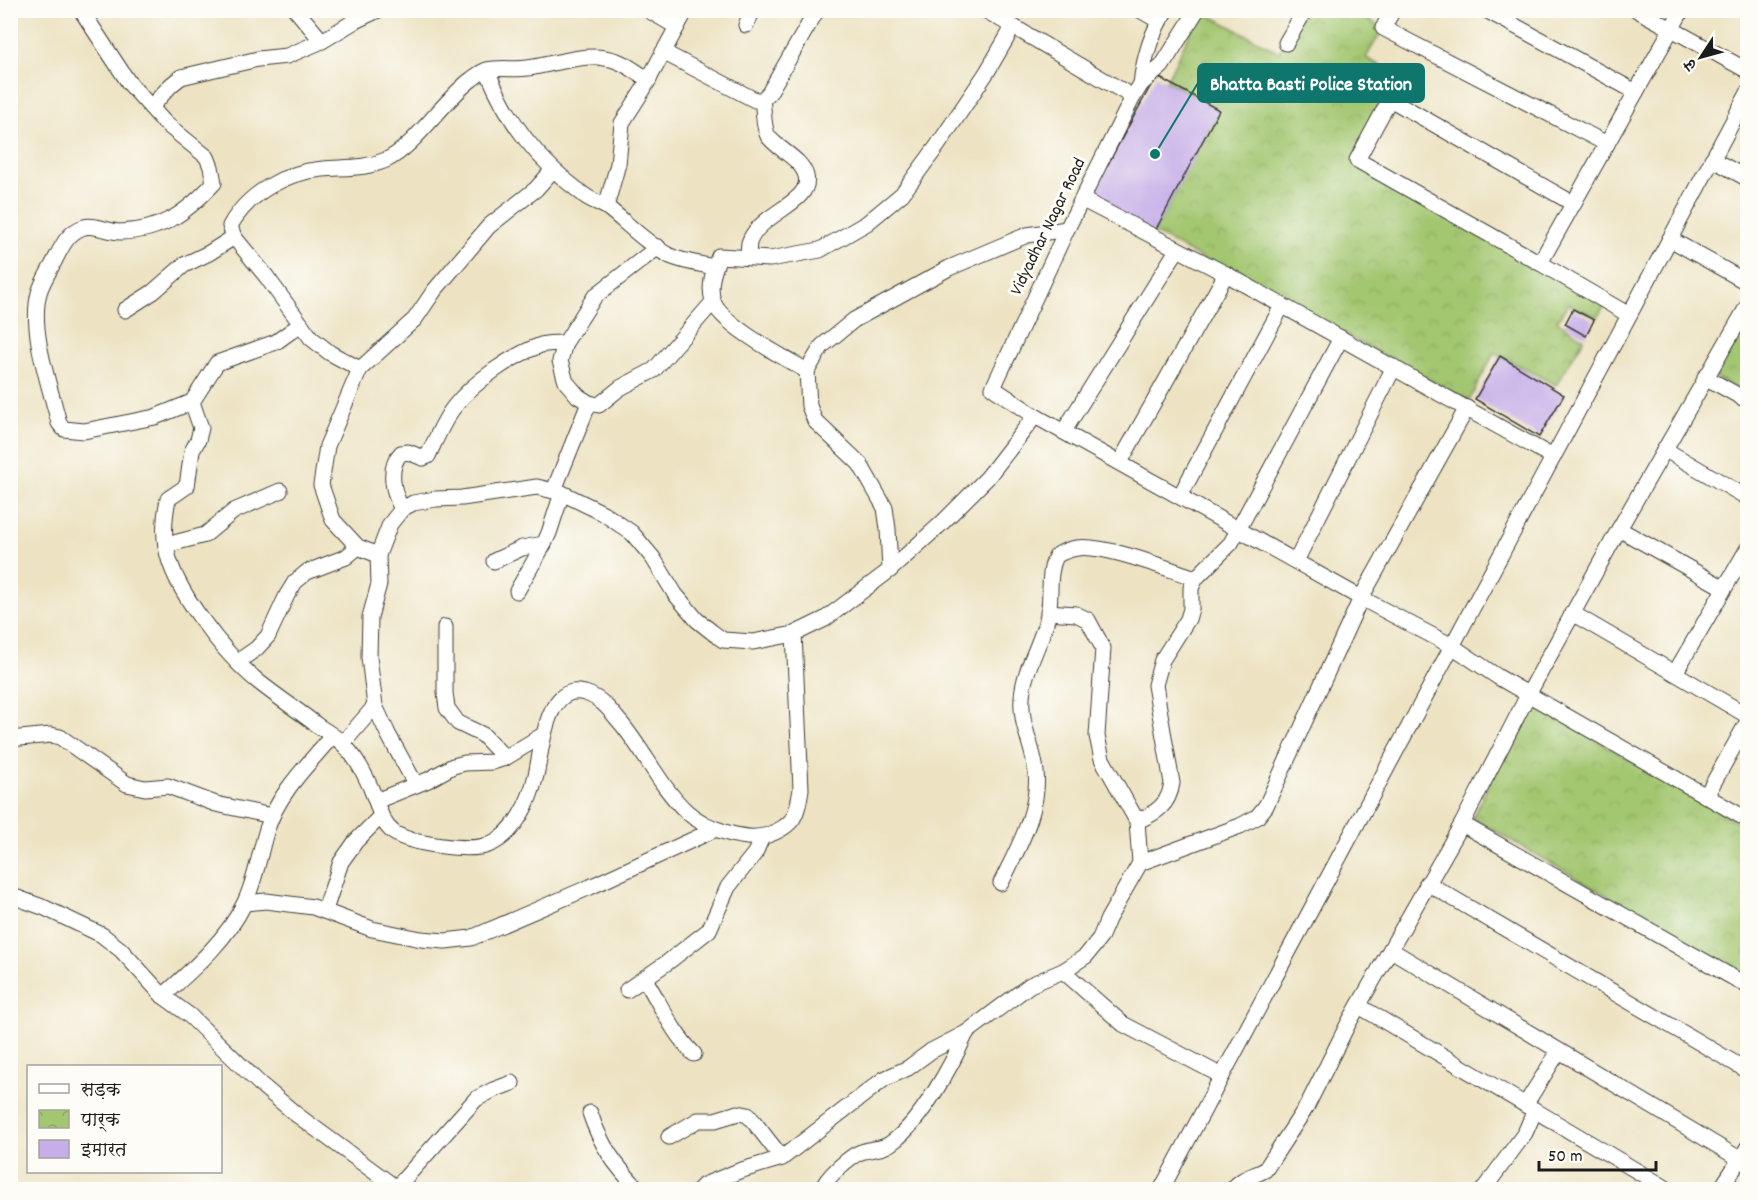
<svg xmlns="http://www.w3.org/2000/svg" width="1758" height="1200" viewBox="0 0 1758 1200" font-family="Dekko,'Playpen Sans Deva',sans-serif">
<defs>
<pattern id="park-crowns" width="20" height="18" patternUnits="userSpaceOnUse" patternTransform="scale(1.5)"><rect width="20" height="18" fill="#a3c670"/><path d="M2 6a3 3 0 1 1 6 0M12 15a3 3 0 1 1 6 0" fill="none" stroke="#8caa60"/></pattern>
</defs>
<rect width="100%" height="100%" fill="#fdfcf7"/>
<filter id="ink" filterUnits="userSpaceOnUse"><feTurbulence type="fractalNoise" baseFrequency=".0167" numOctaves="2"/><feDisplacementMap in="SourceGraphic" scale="12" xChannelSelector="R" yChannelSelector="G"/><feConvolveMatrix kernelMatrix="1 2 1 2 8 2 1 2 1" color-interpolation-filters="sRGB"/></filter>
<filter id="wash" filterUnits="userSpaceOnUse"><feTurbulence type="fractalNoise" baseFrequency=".008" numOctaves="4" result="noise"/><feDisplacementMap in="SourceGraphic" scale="24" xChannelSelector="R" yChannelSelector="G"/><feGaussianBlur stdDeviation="1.35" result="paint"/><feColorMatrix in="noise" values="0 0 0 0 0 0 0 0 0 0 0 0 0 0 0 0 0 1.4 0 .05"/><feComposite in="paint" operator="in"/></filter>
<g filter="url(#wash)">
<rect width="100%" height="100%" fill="#ede3c3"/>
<g fill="url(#park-crowns)" stroke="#607146" stroke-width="1.5">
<path d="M1201 11 1279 52 1303 11H1352L1383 28 1366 58 1399 76 1356 163 1606 304 1597 317 1568 304 1557 321 1584 339 1556 385 1494 353 1469 401 1154 233 1218 110 1166 81Z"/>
<path d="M1747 318V395L1715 377Z"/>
<path d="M1530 701 1747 828V976L1472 818Z"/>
</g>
<g id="blocks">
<g fill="#c6aee8">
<path d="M1156 76 1219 110 1154 233 1090 197Z"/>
<path d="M1573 309 1594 320 1586 336 1565 324Z"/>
<path d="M1500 356 1564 395 1539 437 1475 399Z"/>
</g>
</g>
</g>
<g filter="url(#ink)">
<use href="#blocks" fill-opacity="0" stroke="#3b3a35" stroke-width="1.5"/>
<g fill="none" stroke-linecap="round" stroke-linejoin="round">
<g stroke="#3b3a35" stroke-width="17">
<g id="minor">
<path d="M81 10 129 83 165 123 207 157 211 167 214 183C186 213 162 231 120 232 109 232 95 224 84 227 68 232 62 246 55 260 50 270 42 282 39 293 29 330 50 386 59 423L64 429 84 431 155 417 192 402 217 363 276 342 301 324"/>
<path d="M296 10 322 41"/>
<path d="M648 10 677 27"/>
<path d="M985 10 1133 97"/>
<path d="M1140 10 1159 21"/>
<path d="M1197 10 1162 66 1141 84 1133 97 1067 229 993 388 1035 416 1361 598 1452 646 1498 677 1748 820"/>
<path d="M1393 10 1383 28 1607 144"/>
<path d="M1486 10 1636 92"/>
<path d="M1637 10 1748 71"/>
<path d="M746 25 753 10"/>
<path d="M1013 27 987 72 938 145 902 194 867 223 820 250 770 259 719 256C714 270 708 285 713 301 720 324 785 358 807 371L822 346 854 320 949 268 1027 235 1067 229"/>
<path d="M1286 43 1305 10"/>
<path d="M663 52 755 100H762L769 93 817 10"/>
<path d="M487 70C509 124 537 160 584 195 591 201 601 203 608 208 628 224 647 244 670 256 683 262 701 264 715 267"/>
<path d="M1141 84C1144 57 1151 33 1166 10"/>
<path d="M151 107 171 85 181 77 258 59 287 56 322 41 355 21 378 10"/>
<path d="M1712 159 1748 179"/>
<path d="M1083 200 1226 274 1553 457"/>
<path d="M606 207 618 164 622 123 643 90 686 10"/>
<path d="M1670 239 1748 283"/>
<path d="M658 247 595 296 565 343 560 361 566 382 578 396 589 403 599 405 620 388 654 370 713 302"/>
<path d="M748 256C749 252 748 247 749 243 758 213 813 203 806 176 802 159 778 150 768 136 763 127 764 110 762 100"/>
<path d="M1540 263 1357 160 1390 99 1574 204"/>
<path d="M125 310 153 292 184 265 209 253 234 237"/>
<path d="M1629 315 1540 263 1682 10"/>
<path d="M360 369 330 353 311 338 266 276 234 237 230 226C248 193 286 172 323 169 345 167 365 169 386 160 414 148 444 99 472 79 476 76 482 71 487 70 500 67 515 70 528 68 558 64 588 50 617 61 628 65 639 74 649 80"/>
<path d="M807 371 809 406 815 421 860 464 885 508 888 529 890 570"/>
<path d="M1705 377 1748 401"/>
<path d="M192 402 201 428 198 440 192 451 187 486 168 499C165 514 163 531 166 546 172 589 226 656 260 683 279 698 299 711 318 726 326 731 336 737 343 744 358 759 369 782 376 801 380 813 383 824 393 832 409 844 470 852 488 845 515 835 530 801 536 775 542 751 545 682 585 693 601 698 609 709 620 722 644 750 660 787 687 812 698 822 714 829 728 833 741 837 755 839 768 835 795 825 797 815 801 789L794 634"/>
<path d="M1064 431 1177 250"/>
<path d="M1664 449 1748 498"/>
<path d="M1120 462 1226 274"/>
<path d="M554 490 589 403"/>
<path d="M1180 496 1282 306"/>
<path d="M402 509C393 493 387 468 401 453L408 452 423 458 428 456C436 439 443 421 454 407 473 382 513 355 541 345 548 343 557 343 565 343"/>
<path d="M1619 529 1724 588"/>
<path d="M166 545 205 535 234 511 280 491"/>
<path d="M378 555 358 547 333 520 321 485 327 446 360 369 415 319 434 291 489 226 536 189 552 171"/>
<path d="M494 561 522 548 544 544 549 533 562 493"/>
<path d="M1296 561 1394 367"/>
<path d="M517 591 544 544"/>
<path d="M1048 612 1076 614 1088 620 1103 648 1097 736 1102 759 1137 821 1140 863 1108 919 1100 938 1086 956 1063 971 1123 1024 1222 1076"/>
<path d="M1572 613 1748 716"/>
<path d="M445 627V693L447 708 458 723 483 735 505 758"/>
<path d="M237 662 256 649 268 636 287 595 295 582 307 572 346 557 358 547"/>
<path d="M1675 673 1748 548"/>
<path d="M10 739 51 735 60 737 127 784 145 788 168 786 216 804 272 816"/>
<path d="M343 743 375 706"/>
<path d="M416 785 388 734 375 706 369 657 370 617 379 584 378 555 390 524 402 509 413 503 436 499 462 498 537 487 562 493 603 513 632 533 653 558 675 594 697 620 712 632 723 640 753 642 794 634 825 619 890 570 942 523 987 478 1035 416"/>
<path d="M1706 796 1748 721"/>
<path d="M376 801 428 780 453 766 465 763 493 762 505 758 543 735"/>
<path d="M1137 821C1156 813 1169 805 1172 783L1155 685 1162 660 1188 619 1191 609V588L1196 578 1231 543 1341 338"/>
<path d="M1462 824 1748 986"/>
<path d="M1140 863 1240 826 1257 817 1266 806 1361 598 1467 408"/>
<path d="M1001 883C1018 848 1043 805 1035 765 1031 742 1020 722 1022 698 1023 670 1042 643 1048 615 1052 596 1047 574 1056 556 1062 552 1070 549 1077 548 1105 544 1167 569 1196 578"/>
<path d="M1427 883 1748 1071"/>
<path d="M15 897 45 908 102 935 121 950 163 996 189 1015 260 1084 297 1115 399 1190"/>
<path d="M245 903 266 901 313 907 372 929 421 939 445 941 471 938 590 887 716 829"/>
<path d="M325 910 341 862 356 841 380 817"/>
<path d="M1391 950 1748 1164"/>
<path d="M644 978C661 1004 671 1031 694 1054"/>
<path d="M627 990 668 962 709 930 728 887 755 853 762 837"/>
<path d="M163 996C193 969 226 941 244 904 256 880 259 854 267 829 279 792 308 765 332 736"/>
<path d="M1359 1006 1669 1190"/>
<path d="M1525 1105 1559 1051"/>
<path d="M590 1113C601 1146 615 1165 639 1190"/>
<path d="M669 1137 698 1120H715L738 1113 748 1115 754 1122 782 1158"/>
<path d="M397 1187 476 1099 493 1090 512 1083"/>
<path d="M699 1190 704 1185 739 1171 782 1158 884 1079 908 1068 931 1051 966 1033 1030 985 1063 971"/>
<path d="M822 1190C825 1178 850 1156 861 1152 876 1147 882 1151 895 1140 922 1119 952 1065 966 1033"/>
<path d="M1161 1190 1748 93"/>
<path d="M1232 1190C1242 1177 1252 1177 1265 1170L1307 1106 1348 1024 1462 824 1528 695 1619 529 1748 305"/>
<path d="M1483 1190 1525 1133 1535 1110"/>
<path d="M1720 1190 1748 1147"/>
</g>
</g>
<use href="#minor" stroke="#fff" stroke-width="15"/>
</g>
</g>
<g text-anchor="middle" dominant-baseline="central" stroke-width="6" stroke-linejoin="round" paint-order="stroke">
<g font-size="18" fill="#1c1c1c" stroke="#fdfcf7">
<text transform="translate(1049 227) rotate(-64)">Vidyadhar Nagar Road</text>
</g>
</g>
<path fill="none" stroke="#0f766e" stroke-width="2" d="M1155 154L1198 83"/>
<circle fill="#0f766e" stroke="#fdfcf7" stroke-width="2" cx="1155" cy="154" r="6"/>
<rect fill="#0f766e" stroke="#0f766e" stroke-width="2" x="1198" y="64" width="226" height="38" rx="6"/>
<g font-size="20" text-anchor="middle" font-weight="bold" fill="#fff">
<text x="1311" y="90">Bhatta Basti Police Station</text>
</g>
<rect width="1758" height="1200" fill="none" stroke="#fdfcf7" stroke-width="36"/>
<rect x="27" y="1065" width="195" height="108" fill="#fdfcf7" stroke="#a3a29f" stroke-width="1.5"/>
<rect x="39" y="1084" width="30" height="9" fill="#ffffff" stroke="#a3a29f" stroke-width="1.5"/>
<text x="81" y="1095" font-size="18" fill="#1c1c1c">सड़क</text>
<rect x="39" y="1110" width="30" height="18" fill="url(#park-crowns)" stroke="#a3a29f" stroke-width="1.5"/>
<text x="81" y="1125" font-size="18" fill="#1c1c1c">पार्क</text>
<rect x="39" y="1140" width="30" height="18" fill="#c6aee8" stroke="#a3a29f" stroke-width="1.5"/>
<text x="81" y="1155" font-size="18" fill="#1c1c1c">इमारत</text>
<g transform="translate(1701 57) rotate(234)" stroke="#fdfcf7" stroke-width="4.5" paint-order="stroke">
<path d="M0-4.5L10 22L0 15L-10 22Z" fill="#1c1c1c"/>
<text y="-9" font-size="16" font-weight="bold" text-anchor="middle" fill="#1c1c1c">उ</text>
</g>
<path d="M1539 1161v9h117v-9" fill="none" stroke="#1c1c1c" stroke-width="3"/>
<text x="1548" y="1161" font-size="18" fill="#1c1c1c" stroke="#fdfcf7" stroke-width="4.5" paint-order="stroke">50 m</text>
</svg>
